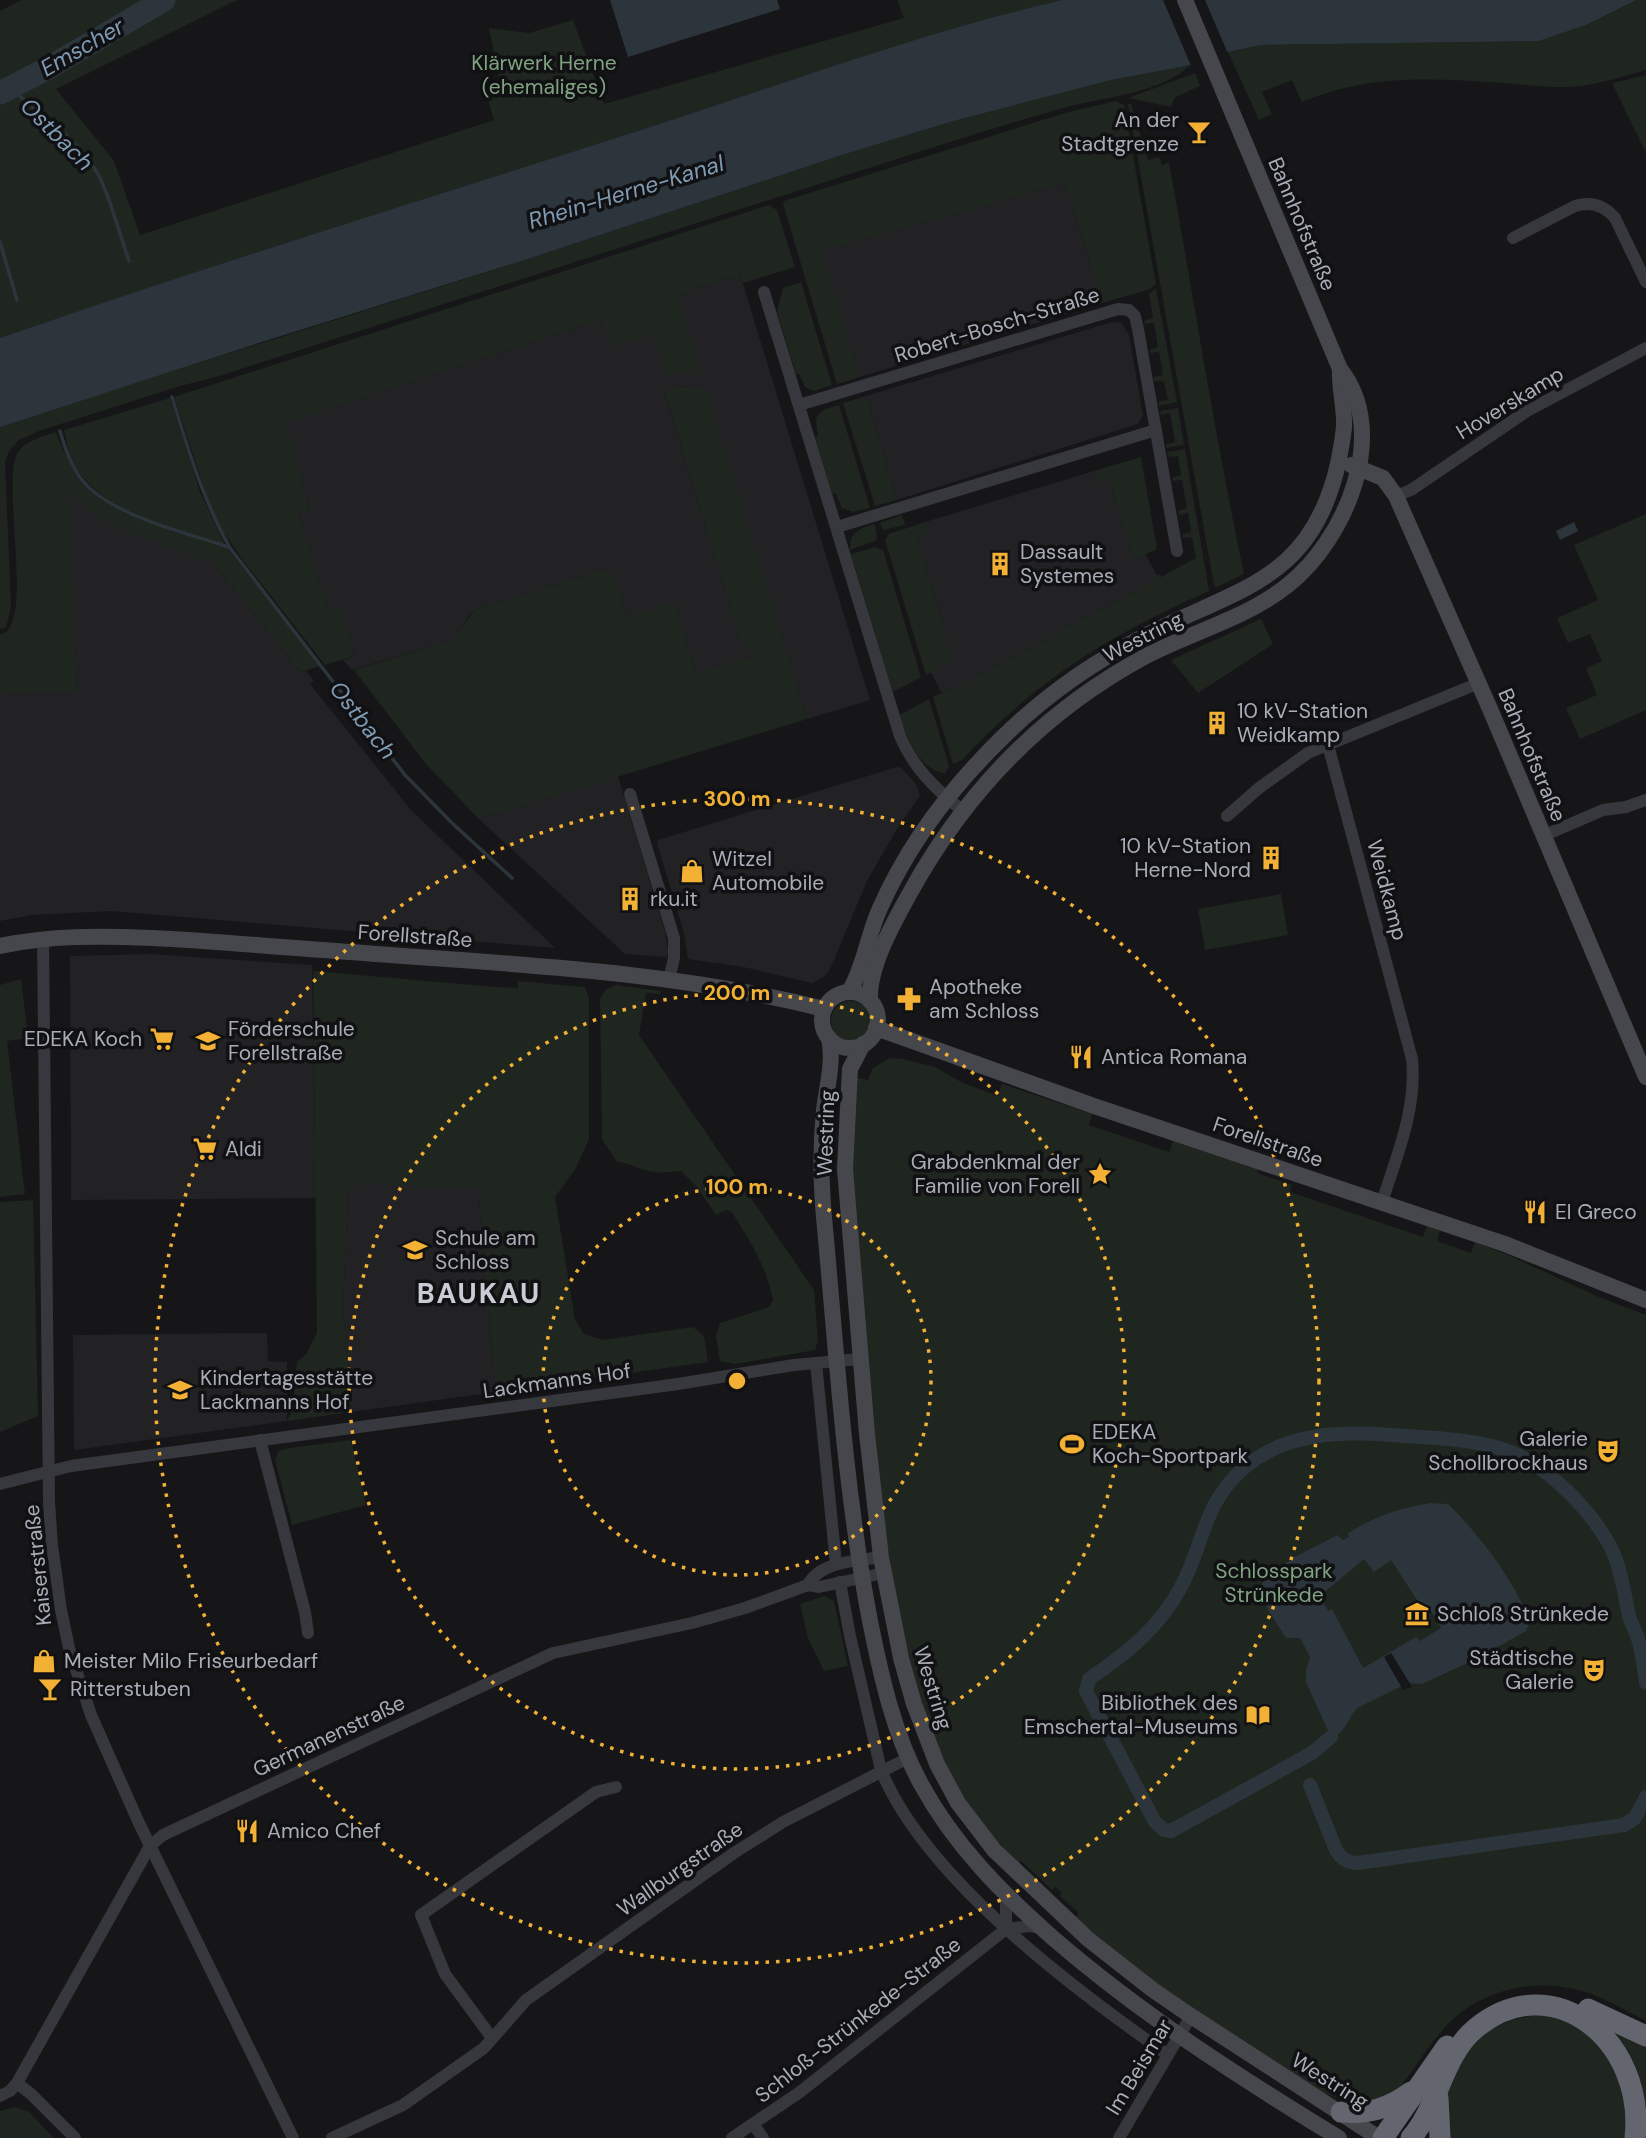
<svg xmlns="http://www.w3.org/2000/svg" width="1646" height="2138" viewBox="0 0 1646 2138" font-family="'DM Sans',sans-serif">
<rect width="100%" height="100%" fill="#161618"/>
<g fill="#222225">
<path d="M1066 183 1102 303 860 377 821 251Z"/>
<path d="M740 274 870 700 807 719 705 388 677 386 664 391 742 645 747 644 751 657 696 672 674 604 627 616 614 574 605 569 480 608 469 616 457 635 450 641 352 670 343 660 352 657 354 652 340 610 329 613 298 514 309 509 286 422 601 320 655 334 701 375 678 295Z"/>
<path d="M1112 322 1121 323 1129 335 1142 410 1143 416 1138 424 897 500 866 396Z"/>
<path d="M1094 471 1099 485 1110 482 1134 560 1145 554 1157 575 1160 574 1161 577 951 691 950 689 942 693 930 671 945 642 948 641 917 537 929 533 925 522Z"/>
<path d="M69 492 90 512 214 564 301 672 306 671 314 681 310 684 411 810 555 948 111 911 32 915 0 921V693L77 692Z"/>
<path d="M897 767 902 768 916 784 920 796 898 827 867 881 831 967 825 976 812 983 743 967 688 959 684 933 657 843 658 840Z"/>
<path d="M618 776 665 931 668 951 667 957 625 954 479 819Z"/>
<path d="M151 954 312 965 316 1198 71 1200 70 956Z"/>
<path d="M364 1183 478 1188 496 1392 351 1412 343 1308 348 1191 355 1185Z"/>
<path d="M267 1333 268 1361 287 1362V1421L74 1450 73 1335Z"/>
</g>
<g fill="#1e261f">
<path d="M21 0H237L56 89 114 161 140 235 494 120 486 94 501 88 489 28 529 33 573 20 604 104 904 18 897 0H1062C922 32 786 83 650 127 433 197 215 263 0 338V11Z"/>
<path d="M1636 0H1646V70C1620 77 1594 86 1567 87 1546 88 1524 84 1503 83 1432 78 1368 74 1302 102L1292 80 1262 92 1272 114 1259 120 1228 52 1261 45 1539 41 1586 25Z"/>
<path d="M1190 65C1162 94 1101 97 1063 108 1034 116 1005 125 975 134L219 376 177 387 39 431 19 440 9 451 5 462 11 608 6 628 0 629V427L5 424 531 258 842 155 950 122 1111 80Z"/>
<path d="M1195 73 1200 86 1174 98 1171 107 1128 98Z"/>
<path d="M1646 75V153L1612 83Z"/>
<path d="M1116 101 1124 105 1156 284 1148 290 1102 303 1066 183 822 251 860 377 837 384 783 204 784 201 1065 113Z"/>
<path d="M1128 104H1131L1148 160 1159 157 1162 165 1169 162C1194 300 1215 437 1244 574L1217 587 1214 585Z"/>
<path d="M769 205 777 210 795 267 743 283 740 274 678 295 702 375 665 373 654 334 613 347 601 320 287 422 309 510 298 514 329 612 340 609 354 652 351 657 325 665 242 559 221 528 207 497 174 397Z"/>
<path d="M801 282 832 385 814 391 805 387 799 374H796L777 311 783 288Z"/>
<path d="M1156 288 1177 402 1159 406V401L1168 400 1164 381H1154V377L1163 375 1159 352 1151 353 1149 350 1158 347 1154 323 1145 324 1144 321 1153 318 1149 294Z"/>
<path d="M677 386 706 388 807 719 479 819 426 764 354 670 450 641C462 632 466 616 480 608L605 569 614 574 627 616 674 603 696 672 751 657 747 645 742 646 664 390Z"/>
<path d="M866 396 897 500 875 506 843 403Z"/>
<path d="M170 398 200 492 225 545C175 527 97 513 72 460 67 450 67 441 64 430Z"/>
<path d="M839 405 870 508 853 512 842 508 836 494 832 493 815 437 818 435C813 413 818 411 839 405Z"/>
<path d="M1178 408 1184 445 1166 448V444L1175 442 1170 413 1161 415 1160 411Z"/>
<path d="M56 432 63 450 76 475 87 488 103 501 125 513 228 549 320 666 301 672 214 564 114 526 90 512 70 493 77 692 0 693V634C36 631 0 479 18 452 27 440 43 436 56 432Z"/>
<path d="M1185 449 1209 591C1110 635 1036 680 962 760L953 764 933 697 950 689 951 691 1196 558 1192 537 1182 538 1183 534 1191 532 1188 513 1179 515 1178 511 1187 508 1182 480 1172 481 1173 477 1181 475 1178 456 1169 457 1167 452Z"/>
<path d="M1141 457 1157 549 1134 560 1110 482 1099 485 1094 471Z"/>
<path d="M1646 514V710L1580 739 1566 708 1597 695 1586 668 1602 661 1590 634 1568 643 1557 618 1598 600 1574 545Z"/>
<path d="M902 515 905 525 883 530 880 523Z"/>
<path d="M925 522 929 533 917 537 948 641 945 643 951 660 926 675 885 540 889 534Z"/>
<path d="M875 524 877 540 850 550C849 532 860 528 875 524Z"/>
<path d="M875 547 883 550 921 677 893 692 851 554Z"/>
<path d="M1261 619 1273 644 1198 693 1171 660Z"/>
<path d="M929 699 949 766 945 774C917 767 907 739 900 715Z"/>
<path d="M1281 894 1288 935 1205 950 1198 909Z"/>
<path d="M313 971 496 987 518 988V981L585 987 589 998V1139L576 1168 555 1197 575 1320 584 1334 603 1340 693 1327 704 1336 708 1362 496 1392 478 1188 359 1184 348 1192 343 1308 351 1412 287 1421 293 1408 297 1362 306 1354 317 1333Z"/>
<path d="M21 979 28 1038 7 1041 25 1194 0 1197V985Z"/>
<path d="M616 985 661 991V994L646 993 639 1035 814 1290 818 1341 815 1350 736 1364 720 1361 716 1336 720 1323 769 1307 773 1300C767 1267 749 1240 732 1212L726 1210 716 1215 697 1187 681 1171C669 1172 657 1174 645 1170 635 1167 629 1163 617 1162L602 1139 600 999 605 990Z"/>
<circle cx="851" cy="1021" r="20"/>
<path d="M890 1058 903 1059 935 1067 963 1083 998 1096 1002 1084 1092 1114 1089 1125 1169 1152 1173 1141 1258 1169 1257 1173 1292 1185 1290 1192 1423 1237 1427 1226 1440 1230 1437 1241 1471 1253 1475 1242 1508 1255 1601 1298 1646 1315V2021C1625 2010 1605 1998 1582 1991 1538 1978 1485 1988 1451 2021 1430 2042 1414 2070 1395 2094L1387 2101 1351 2104 1318 2090 1212 2023 1158 1985 1075 1918 1079 1913 1060 1896 1062 1893 1055 1887 1052 1890 1020 1860 1019 1864 993 1837 963 1797 939 1754 925 1717 901 1624 881 1508 852 1193V1077L868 1080 873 1068Z"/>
<path d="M33 1200 38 1416 0 1432V1202Z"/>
<path d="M351 1440 366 1505 292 1525 275 1460 278 1452 283 1449Z"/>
<path d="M824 1596 834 1601 848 1666 824 1671 808 1638 800 1604Z"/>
<path d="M1532 2016H1554L1592 2032 1625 2080 1627 2130 1624 2138H1449C1448 2125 1446 2112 1447 2099 1448 2087 1453 2078 1458 2068 1476 2035 1495 2022 1532 2016Z"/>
<path d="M1607 2026 1646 2043V2138H1640C1646 2091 1641 2061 1607 2026Z"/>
<path d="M15 2107 29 2112 54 2138H0V2111Z"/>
</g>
<g fill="#2c353c" fill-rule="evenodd">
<path d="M610 0H777L780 9 628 57Z"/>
<path d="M1062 0H1636L1586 25 1539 41 1261 45 1228 52 1191 65 1111 80 950 122 842 155 531 258 265 341 0 427V338C215 263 433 197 650 127 786 83 922 32 1062 0Z"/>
<path d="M1574 522 1578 531 1560 540 1556 531Z"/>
<path d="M1431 1503 1448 1504C1479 1534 1515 1581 1530 1622L1526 1631 1476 1659 1422 1684 1408 1683 1359 1707C1347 1716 1348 1733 1331 1737L1306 1682V1671L1310 1657 1300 1638H1286C1278 1624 1261 1604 1261 1588 1262 1569 1321 1545 1337 1535L1343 1540 1349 1537 1348 1533C1377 1516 1398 1508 1431 1503ZM1364 1559 1374 1572 1391 1560 1423 1609 1428 1606 1441 1628 1420 1641 1416 1637 1363 1668 1332 1609 1328 1611 1320 1596Z"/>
</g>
<g fill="#161618">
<path d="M1163 0H1205L1229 56 1192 68Z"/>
<path d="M1391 1653 1395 1659 1412 1687 1403 1690 1384 1657Z"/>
</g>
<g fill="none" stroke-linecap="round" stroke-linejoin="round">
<g stroke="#2c353c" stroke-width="3.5">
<path d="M10 88C40 114 78 139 98 174 110 196 120 236 129 261"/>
<path d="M0 242 17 300"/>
<path d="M172 397C188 449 203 500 230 548L405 775 452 823 512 878"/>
<path d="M60 431C65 449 71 466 82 480 111 516 185 532 228 547"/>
</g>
<g stroke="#2c353c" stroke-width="14">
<path d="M1331 1737 1312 1753 1171 1831 1164 1830 1155 1822 1086 1691 1089 1679C1126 1654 1160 1627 1181 1587 1205 1542 1202 1504 1245 1467 1285 1433 1340 1431 1391 1435 1430 1438 1474 1438 1511 1452 1549 1467 1594 1513 1612 1550 1622 1571 1624 1594 1629 1616 1631 1623 1635 1629 1637 1636 1642 1650 1644 1667 1646 1683"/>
<path d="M1310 1785 1336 1850C1342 1860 1347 1862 1358 1863L1624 1825 1635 1818 1646 1797"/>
</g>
<path stroke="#2c353c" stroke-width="23" d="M0 93 50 67 164 0"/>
<g stroke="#37383d" stroke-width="12">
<path d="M1513 238 1575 206C1591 201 1604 205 1615 218L1646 282"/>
<path d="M764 292 900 736C913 767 935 789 962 810"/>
<path d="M799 405 1118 309 1129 310 1135 316 1138 329 1177 551"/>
<path d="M1396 496 1411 490 1527 411 1646 348"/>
<path d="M837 527 1156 430"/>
<path d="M1328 745 1412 1059C1417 1109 1397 1155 1382 1202"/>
<path d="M630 794 674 938V958L669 980"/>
<path d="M1227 816 1259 788 1308 753 1479 683"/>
<path d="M1543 836 1603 810 1626 807 1646 800"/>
<path d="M43 938 49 1502 52 1545 61 1610 69 1648 91 1715 138 1821 293 2138"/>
<path d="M816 1363 836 1564"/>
<path d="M260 1440 305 1612 308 1633"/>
<path d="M0 1484 71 1466 678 1384 794 1365 860 1359"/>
<path d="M840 1582 850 1636 881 1770C925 1878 1074 1989 1168 2055"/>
<path d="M808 1585C820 1561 857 1561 881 1557"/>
<path d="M1006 1895V1929"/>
<path d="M492 2038 445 1974 421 1915 596 1792 616 1787"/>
<path d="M17 2083 31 2094 75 2138"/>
<path d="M0 2096 10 2091 17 2083 150 1846 163 1835 553 1653 692 1623 745 1608 808 1585 819 1587 884 1573"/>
<path d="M753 2124 763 2138"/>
<path d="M332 2138 403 2105 484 2048 526 2000 734 1853 783 1822 908 1758"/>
<path d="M732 2138 800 2092 1006 1929 1030 1926 1042 1928"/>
<path d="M1119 2138 1191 2016"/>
</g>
<g stroke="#45474d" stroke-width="16">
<path d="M1351 465 1383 478 1396 496 1490 709 1646 1077"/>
<path d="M0 946C50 935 101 936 152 938 214 941 275 947 337 951 500 964 665 969 824 1009"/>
<path d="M849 992C864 967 868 934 880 908 908 845 951 788 1000 740 1040 700 1087 666 1137 640 1233 588 1313 585 1339 459 1341 448 1343 438 1344 427 1345 408 1339 389 1340 369"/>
<circle cx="850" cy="1020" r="28"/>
<path d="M870 1001C868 967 894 922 910 893 966 791 1044 711 1146 656 1192 632 1247 618 1288 585 1345 540 1391 433 1340 369L1185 0"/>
<path d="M876 1028 1094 1106 1505 1244 1646 1300"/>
<path d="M829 1038C834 1063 827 1085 824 1110 820 1149 821 1189 825 1228 837 1359 845 1491 870 1621 881 1676 894 1735 921 1784 954 1845 1002 1893 1053 1938 1142 2015 1239 2077 1339 2138"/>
<path d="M863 1044 850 1069 845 1169 867 1434 881 1557 901 1658 914 1704 937 1764 958 1803 994 1850 1088 1939 1153 1990 1191 2016 1379 2138"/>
</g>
<g stroke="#63666e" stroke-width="21">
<path d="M1588 2009 1646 2036"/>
<path d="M1438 2098 1440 2138"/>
<path d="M1341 2112C1369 2114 1388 2109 1411 2092"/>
<path d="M1383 2138 1447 2046"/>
<path d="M1411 2138C1439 2106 1442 2056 1476 2028 1553 1965 1646 2041 1635 2138"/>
</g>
</g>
<g fill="none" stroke="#f2b134" stroke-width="3.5" stroke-dasharray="3.5 7">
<circle cx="737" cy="1381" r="194"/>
<circle cx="737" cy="1381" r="388"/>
<circle cx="737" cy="1381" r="582"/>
</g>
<defs>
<g id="bar-bare" transform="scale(1.89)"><path d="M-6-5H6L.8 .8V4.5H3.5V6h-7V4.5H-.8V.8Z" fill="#f2b134" stroke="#111113" stroke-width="2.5" paint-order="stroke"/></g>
<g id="building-bare" transform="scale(1.89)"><path d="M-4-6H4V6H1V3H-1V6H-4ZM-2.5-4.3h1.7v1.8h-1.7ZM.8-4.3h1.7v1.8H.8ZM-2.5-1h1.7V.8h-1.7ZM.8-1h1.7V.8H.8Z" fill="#f2b134" stroke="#111113" stroke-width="2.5" paint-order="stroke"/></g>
<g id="shop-bare" transform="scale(1.89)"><path d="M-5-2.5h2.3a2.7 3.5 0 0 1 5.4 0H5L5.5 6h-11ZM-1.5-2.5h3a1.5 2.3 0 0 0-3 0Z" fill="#f2b134" stroke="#111113" stroke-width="2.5" paint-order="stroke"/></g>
<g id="pharmacy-bare" transform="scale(1.89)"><path d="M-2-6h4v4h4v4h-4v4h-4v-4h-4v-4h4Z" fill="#f2b134" stroke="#111113" stroke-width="2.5" paint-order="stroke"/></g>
<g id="supermarket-bare" transform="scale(1.89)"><path d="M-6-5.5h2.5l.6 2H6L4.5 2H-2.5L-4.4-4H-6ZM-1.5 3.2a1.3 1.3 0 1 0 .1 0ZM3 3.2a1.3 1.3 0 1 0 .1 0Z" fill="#f2b134" stroke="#111113" stroke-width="2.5" paint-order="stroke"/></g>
<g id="school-bare" transform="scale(1.89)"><path d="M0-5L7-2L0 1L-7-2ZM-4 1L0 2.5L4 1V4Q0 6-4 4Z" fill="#f2b134" stroke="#111113" stroke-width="2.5" paint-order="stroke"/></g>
<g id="restaurant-bare" transform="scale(1.89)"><path d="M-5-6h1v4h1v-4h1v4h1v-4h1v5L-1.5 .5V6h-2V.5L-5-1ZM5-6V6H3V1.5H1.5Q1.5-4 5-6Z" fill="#f2b134" stroke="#111113" stroke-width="2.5" paint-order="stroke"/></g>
<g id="sight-bare" transform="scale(1.89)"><path d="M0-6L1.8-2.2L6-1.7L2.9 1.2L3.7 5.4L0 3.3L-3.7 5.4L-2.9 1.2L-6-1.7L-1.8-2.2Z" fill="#f2b134" stroke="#111113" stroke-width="2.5" paint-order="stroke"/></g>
<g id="stadium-bare" transform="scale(1.89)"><path d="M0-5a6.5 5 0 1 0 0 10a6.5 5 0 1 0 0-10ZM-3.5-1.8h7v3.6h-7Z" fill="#f2b134" stroke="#111113" stroke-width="2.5" paint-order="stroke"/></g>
<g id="theatre-bare" transform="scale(1.89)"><path d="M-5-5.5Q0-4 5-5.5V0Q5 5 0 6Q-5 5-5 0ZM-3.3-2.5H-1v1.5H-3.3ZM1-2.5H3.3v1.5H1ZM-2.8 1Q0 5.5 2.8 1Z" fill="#f2b134" stroke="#111113" stroke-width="2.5" paint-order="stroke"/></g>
<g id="museum-bare" transform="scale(1.89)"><path d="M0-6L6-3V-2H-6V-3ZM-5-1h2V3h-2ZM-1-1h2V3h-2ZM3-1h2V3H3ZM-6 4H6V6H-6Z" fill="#f2b134" stroke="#111113" stroke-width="2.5" paint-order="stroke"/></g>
<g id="library-bare" transform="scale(1.89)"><path d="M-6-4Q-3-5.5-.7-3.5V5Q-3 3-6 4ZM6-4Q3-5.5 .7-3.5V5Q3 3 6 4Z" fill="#f2b134" stroke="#111113" stroke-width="2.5" paint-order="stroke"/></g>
</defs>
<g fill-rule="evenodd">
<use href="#bar-bare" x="1199" y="132"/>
<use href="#building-bare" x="1000" y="564"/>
<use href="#building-bare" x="1217" y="723"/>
<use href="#building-bare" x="1271" y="858"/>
<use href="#shop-bare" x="692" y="871"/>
<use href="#building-bare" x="630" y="899"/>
<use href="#pharmacy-bare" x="909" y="999"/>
<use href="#supermarket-bare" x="162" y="1039"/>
<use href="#school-bare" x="208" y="1041"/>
<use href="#restaurant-bare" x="1081" y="1057"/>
<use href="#supermarket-bare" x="205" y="1149"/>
<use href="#sight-bare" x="1100" y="1174"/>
<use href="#restaurant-bare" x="1535" y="1212"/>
<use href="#school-bare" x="415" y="1250"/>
<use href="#school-bare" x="180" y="1390"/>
<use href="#stadium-bare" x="1072" y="1444"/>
<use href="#theatre-bare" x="1608" y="1451"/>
<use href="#museum-bare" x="1417" y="1614"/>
<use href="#shop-bare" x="44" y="1661"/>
<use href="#theatre-bare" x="1594" y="1670"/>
<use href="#bar-bare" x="50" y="1689"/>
<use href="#library-bare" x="1258" y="1715"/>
<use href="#restaurant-bare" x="247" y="1831"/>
</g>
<g text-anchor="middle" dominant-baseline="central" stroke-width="7" stroke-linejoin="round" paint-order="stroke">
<g font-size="21" fill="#7fa381" stroke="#111113">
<text x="544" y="63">Klärwerk Herne<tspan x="544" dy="24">(ehemaliges)</tspan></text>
<text x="1274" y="1571">Schlosspark<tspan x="1274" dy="24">Strünkede</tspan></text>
</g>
<g font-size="21" fill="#a8adb8" stroke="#111113" text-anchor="start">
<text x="1179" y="120" text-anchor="end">An der<tspan x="1179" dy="24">Stadtgrenze</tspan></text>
<text x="1020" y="552">Dassault<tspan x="1020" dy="24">Systemes</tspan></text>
<text x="1237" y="711">10 kV-Station<tspan x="1237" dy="24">Weidkamp</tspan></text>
<text x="1251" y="846" text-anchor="end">10 kV-Station<tspan x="1251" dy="24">Herne-Nord</tspan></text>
<text x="712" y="859">Witzel<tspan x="712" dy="24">Automobile</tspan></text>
<text x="650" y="899">rku.it</text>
<text x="929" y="987">Apotheke<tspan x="929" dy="24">am Schloss</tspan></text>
<text x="228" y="1029">Förderschule<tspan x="228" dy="24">Forellstraße</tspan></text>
<text x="142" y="1039" text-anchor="end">EDEKA Koch</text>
<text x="1101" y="1057">Antica Romana</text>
<text x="225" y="1149">Aldi</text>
<text x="1080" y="1162" text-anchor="end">Grabdenkmal der<tspan x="1080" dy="24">Familie von Forell</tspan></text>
<text x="1555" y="1212">El Greco</text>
<text x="435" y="1238">Schule am<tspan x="435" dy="24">Schloss</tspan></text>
<text x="200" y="1378">Kindertagesstätte<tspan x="200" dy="24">Lackmanns Hof</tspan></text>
<text x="1092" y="1432">EDEKA<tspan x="1092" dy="24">Koch-Sportpark</tspan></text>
<text x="1588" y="1439" text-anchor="end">Galerie<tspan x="1588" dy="24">Schollbrockhaus</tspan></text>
<text x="1437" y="1614">Schloß Strünkede</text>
<text x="1574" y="1658" text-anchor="end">Städtische<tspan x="1574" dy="24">Galerie</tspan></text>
<text x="64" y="1661">Meister Milo Friseurbedarf</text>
<text x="70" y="1689">Ritterstuben</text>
<text x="1238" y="1703" text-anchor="end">Bibliothek des<tspan x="1238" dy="24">Emschertal-Museums</tspan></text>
<text x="267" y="1831">Amico Chef</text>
</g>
<g font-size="21" fill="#a8adb8" stroke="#111113">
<text transform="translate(1302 224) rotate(67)">Bahnhofstraße</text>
<text transform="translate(997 325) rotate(-17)">Robert-Bosch-Straße</text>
<text transform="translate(1510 403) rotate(-31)">Hoverskamp</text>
<text transform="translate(1143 637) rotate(-27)">Westring</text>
<text transform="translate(1532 755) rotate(67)">Bahnhofstraße</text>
<text transform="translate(1387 890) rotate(75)">Weidkamp</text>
<text transform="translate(415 936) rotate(4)">Forellstraße</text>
<text transform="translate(826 1133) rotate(-88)">Westring</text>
<text transform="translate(1268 1142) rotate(19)">Forellstraße</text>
<text transform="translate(557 1381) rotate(-8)">Lackmanns Hof</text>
<text transform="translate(38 1565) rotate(-96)">Kaiserstraße</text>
<text transform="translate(933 1688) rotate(73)">Westring</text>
<text transform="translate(329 1736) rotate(-25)">Germanenstraße</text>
<text transform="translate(680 1869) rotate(-35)">Wallburgstraße</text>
<text transform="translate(858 2020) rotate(-38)">Schloß-Strünkede-Straße</text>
<text transform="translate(1139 2067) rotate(-59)">Im Beismar</text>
<text transform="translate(1330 2081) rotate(32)">Westring</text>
</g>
<g font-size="23" font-style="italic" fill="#7f9bb3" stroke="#111113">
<text transform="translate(82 47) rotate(-30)">Emscher</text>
<text transform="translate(57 134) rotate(45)">Ostbach</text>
<text transform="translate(626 192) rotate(-17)">Rhein-Herne-Kanal</text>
<text transform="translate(363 720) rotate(52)">Ostbach</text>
</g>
<g font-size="28" font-weight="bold" letter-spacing="2" fill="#c9ccd4" stroke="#111113">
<text x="479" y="1293">BAUKAU</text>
</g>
</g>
<circle cx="737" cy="1381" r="10" fill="#f2b134" stroke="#111113" stroke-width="3.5"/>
<g font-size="21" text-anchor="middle" font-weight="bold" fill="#f2b134" stroke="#111113" stroke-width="7" stroke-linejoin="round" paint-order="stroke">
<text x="737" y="806">300 m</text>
<text x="737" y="1000">200 m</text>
<text x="737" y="1194">100 m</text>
</g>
</svg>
